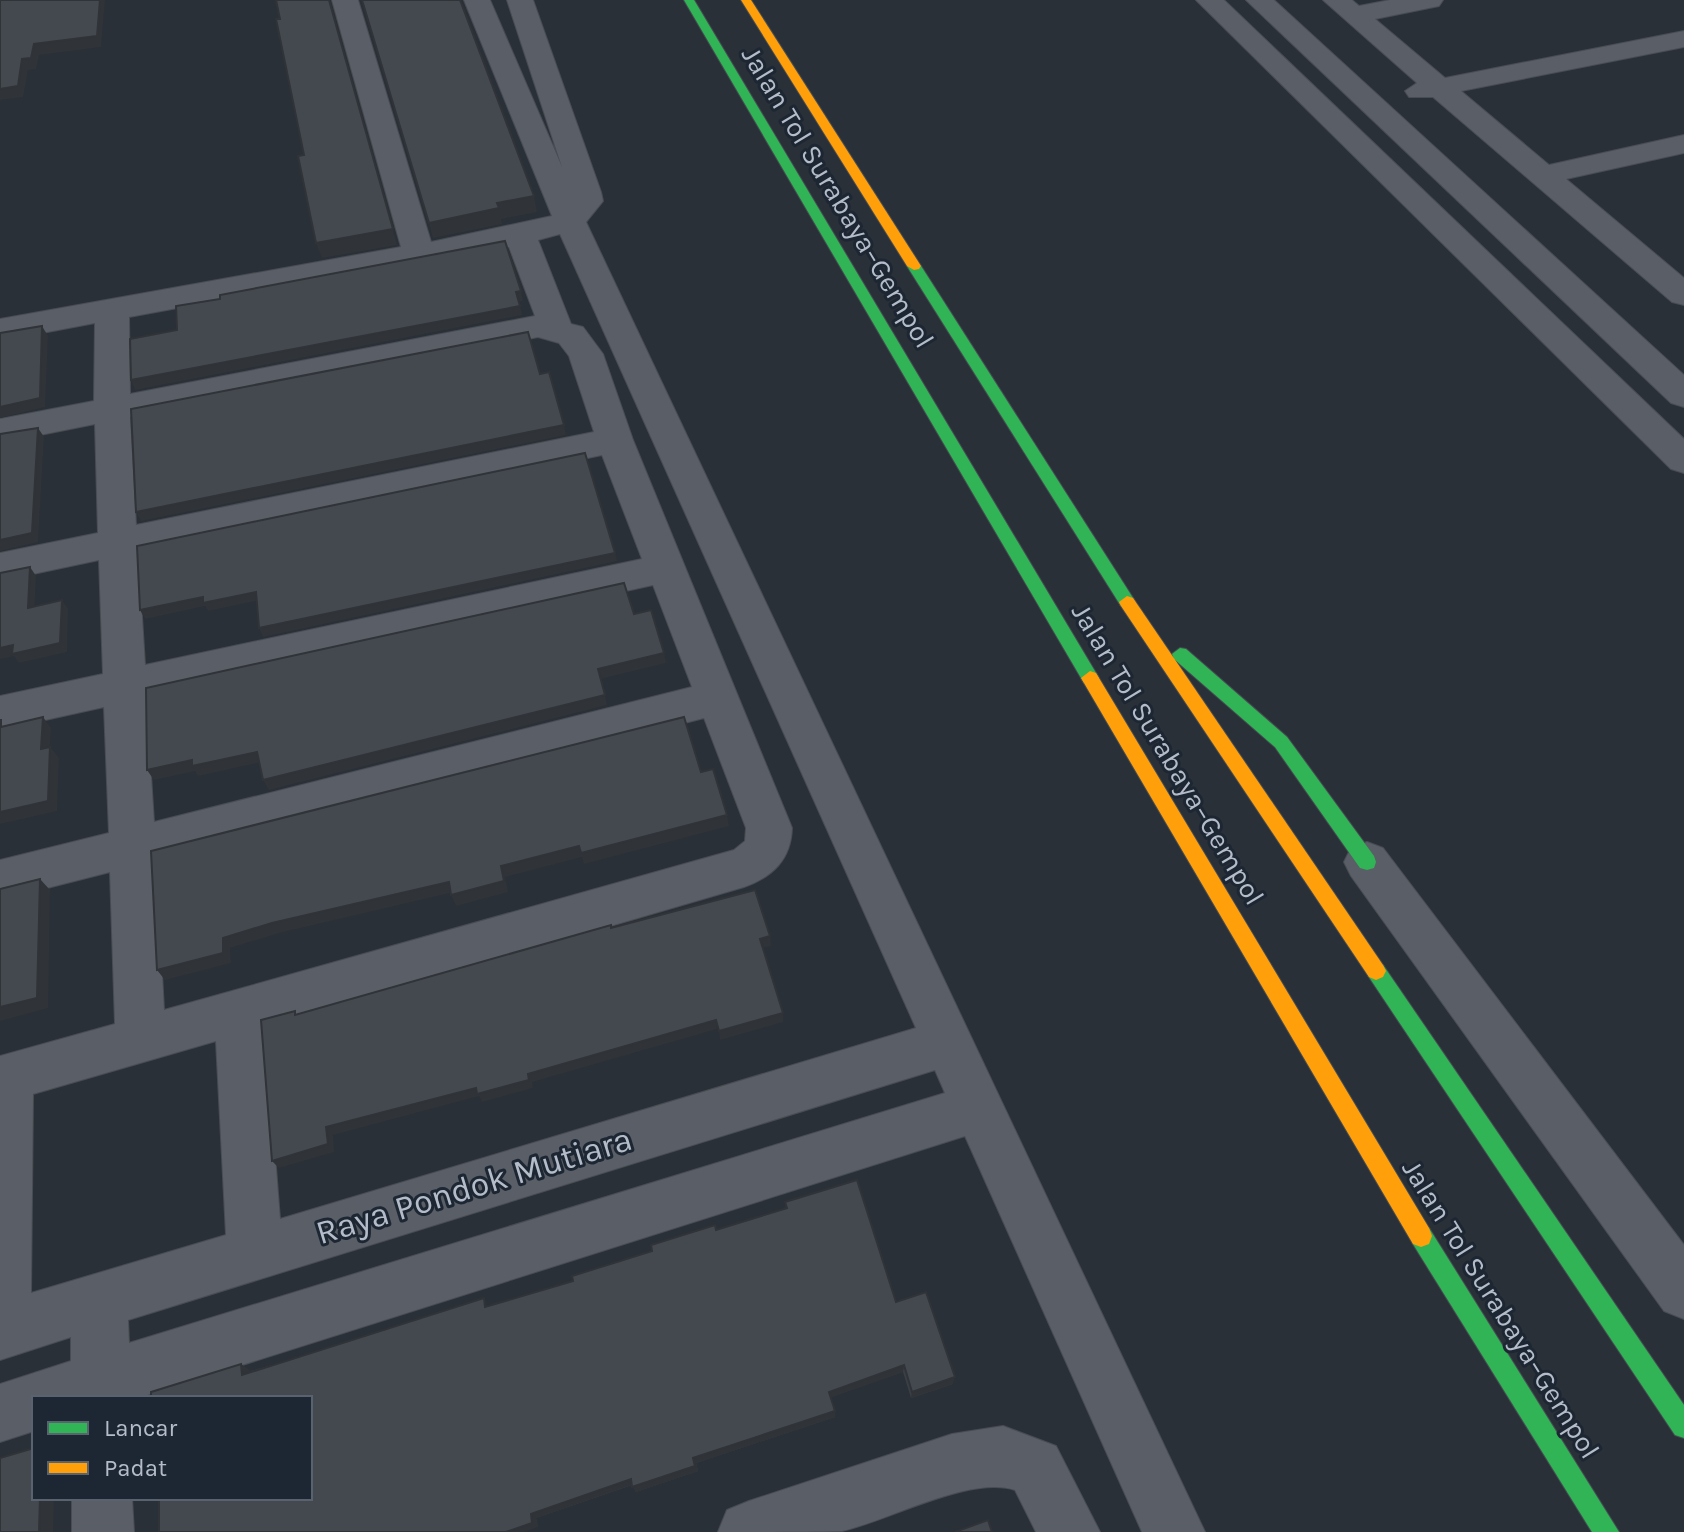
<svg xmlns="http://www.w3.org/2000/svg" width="1684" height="1532" viewBox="0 0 1684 1532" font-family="Karla,sans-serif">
<rect width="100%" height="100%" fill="#2a3038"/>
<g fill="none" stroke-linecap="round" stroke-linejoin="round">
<g stroke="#484c53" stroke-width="2">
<g id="street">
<path d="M332 0H358L431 242 552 216 464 0H490L562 167 507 0H533L601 192 603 201 586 222 1205 1532H1142L965 1136 138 1398H34V1431L0 1442V1384L71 1361V1337L0 1360V1056L115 1024 110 872 0 900V860L109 833 104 707 0 730V696L103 674 99 560 0 581V553L98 533 95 424 0 443V419L94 401 95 323 0 341V319L401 247ZM560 234 916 1028 280 1219 265 1027 744 887C772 877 791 860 792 828L633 440 603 354 583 327 571 324 538 240ZM509 247 535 316 130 394 129 317ZM538 337 559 343 569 356 594 432 136 525 130 417ZM602 455 642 559 145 665 138 552ZM653 585 692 687 154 822 146 697ZM704 718 746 828 745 841 734 850 164 1010 156 860ZM216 1041 226 1235 31 1293 33 1094ZM935 1070 945 1093 129 1343 128 1320Z"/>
<path d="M1196 0H1224L1684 439V473L1671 469Z"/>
<path d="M1246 0H1274L1684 375V407L1671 403Z"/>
<path d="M1323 0H1352L1359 6 1390 0H1443L1439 6 1375 19 1445 78 1684 31V47L1461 91 1549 165 1684 135V153L1566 179 1684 278V305L1672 302 1433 97H1409L1405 91 1417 83Z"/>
<path d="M1367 842 1383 848 1684 1245V1319L1664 1311 1351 876 1344 862 1351 848Z"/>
<path d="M1003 1426 1056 1446 1100 1532H1036L1015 1490C970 1475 888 1521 842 1531 811 1532 753 1532 718 1532L727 1510 749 1501 952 1434Z"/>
<path d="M72 1498H132L134 1532H72Z"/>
</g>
</g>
<g stroke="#474c53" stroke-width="2">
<g id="fast">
<path d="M684 0H694L1096 673 1099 678 1096 683H1084Z"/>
<path d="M914 262 921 266 1133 598 1135 602 1133 606H1121L907 266Z"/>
<path d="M1180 648 1186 649 1287 737 1374 856 1376 862 1374 868 1367 870 1360 868 1275 747 1174 659 1172 654Z"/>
<path d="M1376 962 1383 965 1684 1405V1438L1675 1435 1369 977 1366 971 1369 965Z"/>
<path d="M1421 1225 1429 1228 1619 1532H1592L1413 1244 1410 1236 1413 1228Z"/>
</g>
</g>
<g stroke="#474c53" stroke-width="2">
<g id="slow">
<path d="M741 0H751L921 266 919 269 914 270 907 266Z"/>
<path d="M1127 596 1133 598 1383 965 1386 971 1383 977 1376 980 1369 977 1121 606 1119 602Z"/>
<path d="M1090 671 1096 673 1429 1228 1432 1236 1429 1244 1421 1247 1413 1244 1084 683 1081 678Z"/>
</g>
</g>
<use href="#street" fill="#5a5e66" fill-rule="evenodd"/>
<use href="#fast" fill="#30b455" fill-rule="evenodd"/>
<use href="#slow" fill="#ff9f0a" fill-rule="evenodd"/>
</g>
<path fill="#3a3f45" d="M785 1202 896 1302 953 1384 911 1398 903 1372 831 1397 835 1411V1417L696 1463 698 1471 636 1492 632 1485 536 1518 538 1527 159 1498 151 1398 490 1306 573 1281 652 1251 786 1209Z"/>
<g fill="#303338">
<path d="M100 0H105L101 47 39 55 36 69 28 70 23 97 0 100V89L34 44Z"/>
<path d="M329 0 397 245 322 258 316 243Z"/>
<path d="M534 196 537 212 501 219 502 224 433 238 429 223 497 203Z"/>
<path d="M521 291 523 301H518L516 292Z"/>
<path d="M520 306 522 315 135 390 131 380Z"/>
<path d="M42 326 48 336 45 407 0 418V407Z"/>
<path d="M564 425 566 435 141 521 136 512Z"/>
<path d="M38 428 44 437 38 542 0 551V540Z"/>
<path d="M615 553 617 561 263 637 259 628Z"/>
<path d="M30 567 36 576 34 617 28 608Z"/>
<path d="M256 592 260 600 208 611 205 606 145 619 140 610 203 597Z"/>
<path d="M62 600 68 609 67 652 19 663 14 656 0 659V648Z"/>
<path d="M664 653 666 663 600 679 598 669Z"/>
<path d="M605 695 607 705 269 790 263 780Z"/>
<path d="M43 717 51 728 49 760 41 749Z"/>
<path d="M50 747 59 758 57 811 0 824V812Z"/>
<path d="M257 752 262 762 198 776 195 771 154 780 147 770 192 760Z"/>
<path d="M727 815 729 826 584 864 582 857 505 877 508 892 456 906 451 895 501 866 579 846Z"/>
<path d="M40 879 50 890 48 1008 0 1021V1007Z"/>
<path d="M449 882 454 892 279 933 230 948 231 963 165 980 157 970 223 938 272 923Z"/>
<path d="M770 936 771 946 761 948 760 939Z"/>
<path d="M783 1013V1022L720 1040 719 1031Z"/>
<path d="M716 1020 717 1029 532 1082 533 1088 482 1102 479 1096 333 1135 334 1152 279 1168 272 1161 326 1127 528 1074Z"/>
<path d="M241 1364 251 1371 252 1381 242 1375Z"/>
<path d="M904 1365 903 1372 830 1398 829 1392Z"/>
<path d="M955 1377 953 1384 911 1398 912 1392Z"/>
<path d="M835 1411V1417L696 1463 698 1471 636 1492 632 1487 693 1458Z"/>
<path d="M631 1479 634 1484 536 1518 538 1527 524 1532H506L531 1514Z"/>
<path d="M40 1498H54L53 1532H39Z"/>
</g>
<g fill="#444950" stroke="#303338" stroke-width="2">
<path d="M0 0H100L97 36 34 44 31 58 22 59 18 86 0 89Z"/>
<path d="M276 0H329L393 229 316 243 298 156 304 155 276 19H280Z"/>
<path d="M362 0H460L534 196 497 203 499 208 429 223Z"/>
<path d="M505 241 521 291 516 292 520 306 131 380 130 339 177 330 176 306 220 299V295Z"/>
<path d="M42 326 40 398 0 407V333Z"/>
<path d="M528 332 540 374 549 372 564 425 136 512 131 409Z"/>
<path d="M38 428 32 533 0 540V434Z"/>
<path d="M585 453 615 553 259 628 256 592 203 603V597L140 610 137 546Z"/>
<path d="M30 567 28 608 62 600 60 643 12 654 13 645 0 648V573Z"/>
<path d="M624 583 634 614 651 610 664 653 598 669 605 695 263 780 257 752 192 766V760L147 770 146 688Z"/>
<path d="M43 717 41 749 50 747 48 801 0 812V720H1V727Z"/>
<path d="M684 717 701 772 713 769 727 815 581 853 579 846 501 866 504 881 451 895 449 882 272 923 223 938V953L157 970 151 851Z"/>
<path d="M40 879 37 998 0 1007V889Z"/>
<path d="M755 890 770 936 760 939 783 1013 719 1031 716 1020 528 1074 529 1080 477 1094 476 1088 326 1127 328 1144 272 1161 261 1020 295 1011V1015L611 925V928Z"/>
<path d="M857 1180 896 1302 926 1292 955 1377 912 1392 904 1365 829 1392 835 1411 693 1458 695 1466 632 1487 631 1479 531 1514 532 1523 506 1532H159V1498H310V1398H151V1392L241 1364 242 1375 484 1298 485 1307 573 1281 572 1276 652 1251 651 1245 715 1225 716 1230 787 1208 785 1202Z"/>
<path d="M34 1448V1498H40L39 1532H0V1458Z"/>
<path d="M988 1520 992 1532H955Z"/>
</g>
<g text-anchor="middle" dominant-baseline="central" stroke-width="6" stroke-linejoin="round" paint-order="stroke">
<g font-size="28" fill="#b4bcc9" stroke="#1d2633">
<text transform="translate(838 197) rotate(59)">Jalan Tol Surabaya–Gempol</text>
<text transform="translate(1168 754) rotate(59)">Jalan Tol Surabaya–Gempol</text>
<text transform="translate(1501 1309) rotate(58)">Jalan Tol Surabaya–Gempol</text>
</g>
<g font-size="34" fill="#b4bcc9" stroke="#1d2633">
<text transform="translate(474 1186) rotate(-17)">Raya Pondok Mutiara</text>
</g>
</g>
<rect x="32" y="1396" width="280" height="104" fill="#1d2633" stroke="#59626f" stroke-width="2"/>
<rect x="48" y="1422" width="40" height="12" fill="#30b455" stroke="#59626f" stroke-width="2"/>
<text x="104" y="1436" font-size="24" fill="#b4bcc9">Lancar</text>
<rect x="48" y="1462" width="40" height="12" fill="#ff9f0a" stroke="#59626f" stroke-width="2"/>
<text x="104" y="1476" font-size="24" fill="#b4bcc9">Padat</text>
</svg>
